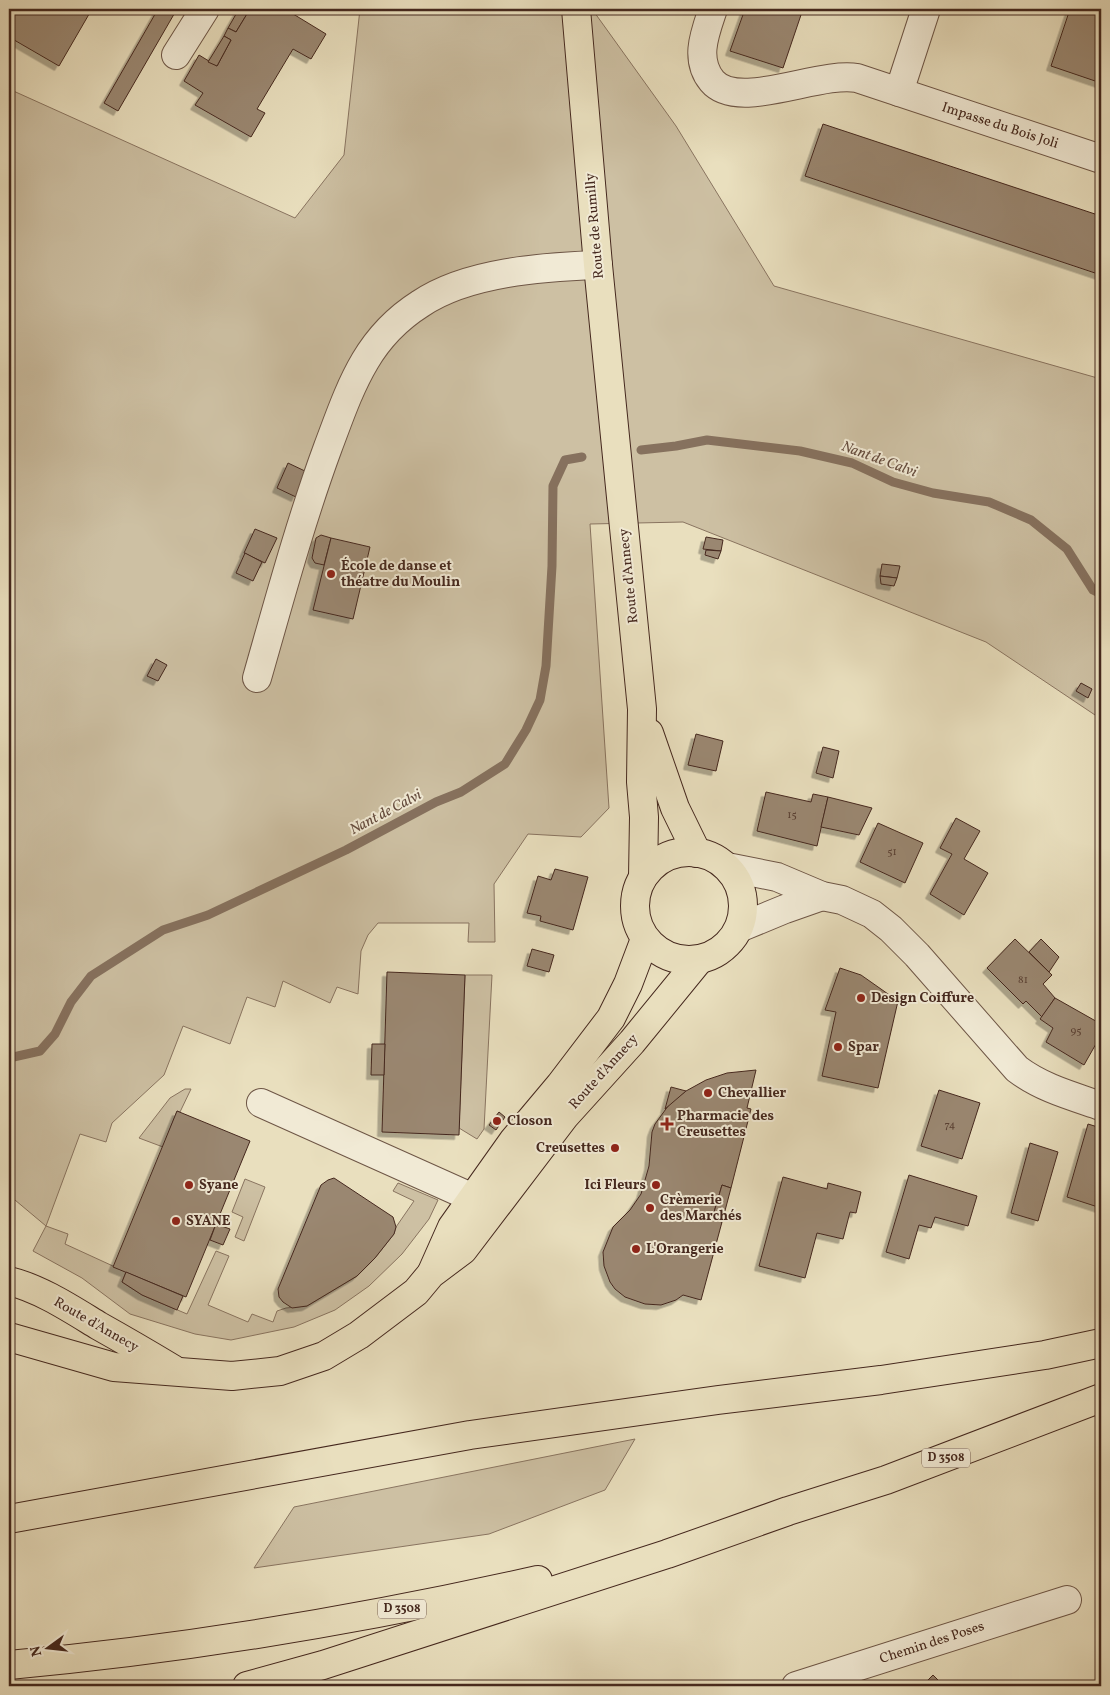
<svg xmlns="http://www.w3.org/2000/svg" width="1110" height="1695" viewBox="0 0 1110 1695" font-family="Vollkorn,serif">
<defs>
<filter id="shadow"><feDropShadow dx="-4.5" dy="4.5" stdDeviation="0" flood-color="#0004"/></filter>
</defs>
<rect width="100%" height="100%" fill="#e9dfbe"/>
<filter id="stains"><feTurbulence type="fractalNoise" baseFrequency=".004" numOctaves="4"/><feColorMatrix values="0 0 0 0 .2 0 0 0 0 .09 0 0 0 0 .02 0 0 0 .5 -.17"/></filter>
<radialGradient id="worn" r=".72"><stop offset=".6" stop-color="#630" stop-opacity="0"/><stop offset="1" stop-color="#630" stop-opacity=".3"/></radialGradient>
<g fill="#cdc0a3" stroke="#897460">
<path d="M360 9H592L676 126 774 286 1101 379V719L986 642 683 522 590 524 609 808 581 837 528 834 494 884 495 942H468L469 923H378L368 935 361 951 358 994 337 987 330 1003 283 981 275 1007 247 997 230 1044 183 1026 164 1075 112 1123 106 1142 80 1134 46 1226 68 1234 65 1244 126 1272 122 1282 142 1295 187 1314 216 1251 229 1256 208 1305 248 1322 252 1314 273 1322 277 1311 286 1308 307 1306 357 1276 375 1258 394 1234 396 1227 414 1201 393 1191 398 1183 438 1200 429 1219 402 1254 369 1286 335 1310 294 1327 231 1340 195 1334 130 1314 82 1278 33 1251 46 1226 9 1195V89L295 218 344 155Z"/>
<path d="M465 975H492L484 1129 477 1139 459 1128Z"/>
<path d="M185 1089H191L180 1112 177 1111 163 1147 139 1138 170 1098Z"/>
<path d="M245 1179 265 1187 244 1241 235 1237 243 1217 232 1212Z"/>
<path d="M635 1439 605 1490 489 1534 254 1568 294 1507Z"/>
</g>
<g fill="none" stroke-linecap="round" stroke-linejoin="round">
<g stroke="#86715e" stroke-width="9">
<path d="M641 450 676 446 707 440 800 451 852 463 893 482 933 493 989 502 1031 520 1067 549 1093 590 1101 594"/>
<path d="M9 1058 40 1051 55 1034 71 1002 91 976 163 930 208 915 346 850 436 802 461 792 505 764 526 730 540 700 546 666 552 566 553 486 565 460 582 457"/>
</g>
</g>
<g fill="#9a8771" stroke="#45281e" filter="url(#shadow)">
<path d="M9 9H92L59 66 9 37 10 29 9 28Z"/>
<path d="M158 9H177L118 111 104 103Z"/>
<path d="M239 9H250L236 32 228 28Z"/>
<path d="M250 9H285L326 34 311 59 293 49 257 109 265 113 251 137 195 105 203 93 184 81 199 55 217 66 231 40 224 36 228 28 236 32Z"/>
<path d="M745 9H803L783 68 730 51Z"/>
<path d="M1070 9H1101V83L1051 66Z"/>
<path d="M224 36 231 40 217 66 208 62Z"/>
<path d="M823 124 1101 216V275L805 176Z"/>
<path d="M288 463 307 472 296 497 277 488Z"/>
<path d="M255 529 277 538 265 563 244 553Z"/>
<path d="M321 535 331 538 324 565 315 563 312 558 316 538Z"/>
<path d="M706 537 723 540 721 551 703 549Z"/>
<path d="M331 538 370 547 353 619 313 610Z"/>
<path d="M706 550 721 551 718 559 705 555Z"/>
<path d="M245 553 262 562 253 581 236 573Z"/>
<path d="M882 564 900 566 897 578 880 576Z"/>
<path d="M880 576 897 578 894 586 881 584Z"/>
<path d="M156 659 167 665 158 681 147 676Z"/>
<path d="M1081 683 1092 689 1088 698 1076 691Z"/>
<path d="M696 734 723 741 716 771 688 765Z"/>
<path d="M823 747 839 751 833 778 816 773Z"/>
<path d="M766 792 811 802 813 794 828 797 817 846 757 831Z"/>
<path d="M828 797 872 808 859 835 821 827Z"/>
<path d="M956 818 980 831 964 859 988 873 964 915 930 894 952 854 940 848Z"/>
<path d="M878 823 923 843 905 883 860 862Z"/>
<path d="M555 869 588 877 573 930 540 921 541 916 527 913 538 876 551 880Z"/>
<path d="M1015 939 1052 975 1043 984 1055 998 1042 1017 1026 1001 1023 1004 987 968Z"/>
<path d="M1041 939 1059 957 1049 972 1029 952Z"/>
<path d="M532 949 554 955 549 972 527 966Z"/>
<path d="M840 968 861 975 898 1001 878 1088 822 1076 836 1012 825 1010Z"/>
<path d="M387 972 465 975 459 1135 382 1132Z"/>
<path d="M1055 998 1101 1024V1035L1084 1065 1046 1042 1053 1028 1040 1019Z"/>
<path d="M372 1044H385L384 1075H371Z"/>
<path d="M756 1070 747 1108 751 1109 731 1188 722 1185 712 1219 722 1222 701 1300 683 1295 676 1300 661 1305 645 1304 625 1297 615 1289 610 1282 604 1266 603 1252 613 1227 630 1210 641 1194 649 1166 652 1132 655 1124 671 1102 686 1091 706 1080 727 1073Z"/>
<path d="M671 1087 686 1091 665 1109Z"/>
<path d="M939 1090 980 1103 962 1159 921 1146Z"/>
<path d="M177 1111 250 1141 186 1297 113 1267Z"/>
<path d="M499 1112 505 1117 496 1130 489 1125Z"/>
<path d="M1088 1124 1101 1128V1208L1067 1197Z"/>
<path d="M1030 1143 1058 1152 1038 1221 1011 1213Z"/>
<path d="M909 1175 977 1196 968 1226 935 1217 931 1228 919 1225 909 1259 886 1252Z"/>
<path d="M783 1177 827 1189 828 1183 861 1192 856 1213 850 1212 843 1239 817 1233 805 1278 759 1266Z"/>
<path d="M334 1178 393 1217 396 1227 394 1234 375 1258 357 1276 307 1306 292 1308 283 1302 279 1297 278 1289 321 1185 328 1180Z"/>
<path d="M722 1185 731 1188 722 1222 712 1219Z"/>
<path d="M216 1224 230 1229 223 1245 210 1240Z"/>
<path d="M126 1272 183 1296 177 1310 142 1295 122 1282Z"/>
<path d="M933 1675 944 1686H922Z"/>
</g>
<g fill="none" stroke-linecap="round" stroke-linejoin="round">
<g stroke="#6e5646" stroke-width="30">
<g id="minor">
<path d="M713 9C705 33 694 59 712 81 738 112 819 71 857 78L1101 159"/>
<path d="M176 55 205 9"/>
<path d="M899 92 926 9"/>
<path d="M257 678C279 601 300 523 328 447 339 418 349 388 365 361 378 339 398 318 420 304 467 272 543 267 598 265"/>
<path d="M727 867 777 877 822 896 842 900 872 914 891 929 917 955 1017 1069C1042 1088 1072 1096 1101 1106"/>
<path d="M739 928 785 909 822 896"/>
<path d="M261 1103 473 1198"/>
<path d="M796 1686 1067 1600"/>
</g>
</g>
<g stroke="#45281e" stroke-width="30">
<g id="major">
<path d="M576 9 598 265 642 709 641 782 644 817 643 877"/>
<path d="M649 733 675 808 697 853"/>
<circle cx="689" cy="906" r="54"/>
<path d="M432 1272 452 1227 513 1141 560 1085 611 1018 628 984 645 939"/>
<path d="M9 1281C41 1289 71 1309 99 1326 124 1340 148 1354 173 1369"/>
<path d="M9 1337 114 1367 232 1376 280 1371 324 1356 359 1335 416 1292 431 1274 463 1250 565 1116 632 1042 699 960"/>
</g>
</g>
<g stroke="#45281e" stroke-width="30">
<g id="highway">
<path d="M9 1519 470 1435 718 1400 881 1380 1045 1355 1101 1343"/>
<path d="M9 1665C187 1649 364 1619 538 1580"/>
<path d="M247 1686 323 1665 667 1554 788 1511 886 1480 1101 1398"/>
</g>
</g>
<use href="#minor" stroke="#f1ead5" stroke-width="28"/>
<use href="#major" stroke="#e9dfbe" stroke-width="28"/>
<use href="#highway" stroke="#e9dfbe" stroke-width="28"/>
</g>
<g fill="#8f2418" stroke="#f1ead5" stroke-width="2">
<circle cx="331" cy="574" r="5"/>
<circle cx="861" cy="998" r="5"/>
<circle cx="838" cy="1047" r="5"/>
<circle cx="708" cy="1093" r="5"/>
<circle cx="497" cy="1121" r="5"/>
<path d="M664.5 1116.5h5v5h5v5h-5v5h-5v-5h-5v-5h5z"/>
<circle cx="615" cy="1148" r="5"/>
<circle cx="189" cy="1185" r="5"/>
<circle cx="656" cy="1185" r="5"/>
<circle cx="650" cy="1208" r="5"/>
<circle cx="176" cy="1221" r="5"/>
<circle cx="636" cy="1249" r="5"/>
</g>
<g text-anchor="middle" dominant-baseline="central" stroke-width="4" stroke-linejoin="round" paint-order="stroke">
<g font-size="11" fill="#5a4033">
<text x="792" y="815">15</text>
<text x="892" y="852">51</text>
<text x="1023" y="980">81</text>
<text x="1076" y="1031">95</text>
<text x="950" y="1125">74</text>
</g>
<g fill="#f1ead5" stroke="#796255" stroke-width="1">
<rect x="922" y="1448.5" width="48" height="19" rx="4"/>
<rect x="378" y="1599.5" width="48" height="19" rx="4"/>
</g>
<g font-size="12" font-weight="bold" fill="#45281e">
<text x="946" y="1458">D 3508</text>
<text x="402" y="1609">D 3508</text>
</g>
<g font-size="14" fill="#45281e" stroke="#f1ead5">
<text transform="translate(1000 126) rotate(18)">Impasse du Bois Joli</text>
<text transform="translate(595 226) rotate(-95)">Route de Rumilly</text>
<text transform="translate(629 576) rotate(-96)">Route d'Annecy</text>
<text transform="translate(604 1072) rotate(-48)">Route d'Annecy</text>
<text transform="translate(96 1325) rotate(30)">Route d'Annecy</text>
<text transform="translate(932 1643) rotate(-18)">Chemin des Poses</text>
</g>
<g font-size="14" font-weight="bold" fill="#45281e" stroke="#f1ead5" text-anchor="start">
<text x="341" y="566">École de danse et<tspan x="341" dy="16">théatre du Moulin</tspan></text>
<text x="871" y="998">Design Coiffure</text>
<text x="848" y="1047">Spar</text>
<text x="718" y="1093">Chevallier</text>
<text x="677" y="1116">Pharmacie des<tspan x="677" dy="16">Creusettes</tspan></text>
<text x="507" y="1121">Closon</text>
<text x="605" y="1148" text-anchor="end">Creusettes</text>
<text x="199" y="1185">Syane</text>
<text x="646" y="1185" text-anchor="end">Ici Fleurs</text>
<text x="660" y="1200">Crèmerie<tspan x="660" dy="16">des Marchés</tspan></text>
<text x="186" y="1221">SYANE</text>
<text x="646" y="1249">L'Orangerie</text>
</g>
<g font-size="15" font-style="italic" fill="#654c3e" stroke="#f1ead5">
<text transform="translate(879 460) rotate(20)">Nant de Calvi</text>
<text transform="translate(386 813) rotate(-28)">Nant de Calvi</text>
</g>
</g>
<rect width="1110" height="1695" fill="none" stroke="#e9dfbe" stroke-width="30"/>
<rect x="10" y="10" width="1090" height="1675" fill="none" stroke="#45281e" stroke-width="2.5"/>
<rect x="15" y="15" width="1080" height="1665" fill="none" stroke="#45281e"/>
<g transform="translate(48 1648) rotate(255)" stroke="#f1ead5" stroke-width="4" paint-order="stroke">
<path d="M0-4L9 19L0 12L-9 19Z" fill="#45281e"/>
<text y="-8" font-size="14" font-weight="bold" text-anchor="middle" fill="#45281e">N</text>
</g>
<rect width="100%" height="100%" filter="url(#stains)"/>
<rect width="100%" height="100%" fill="url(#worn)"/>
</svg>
